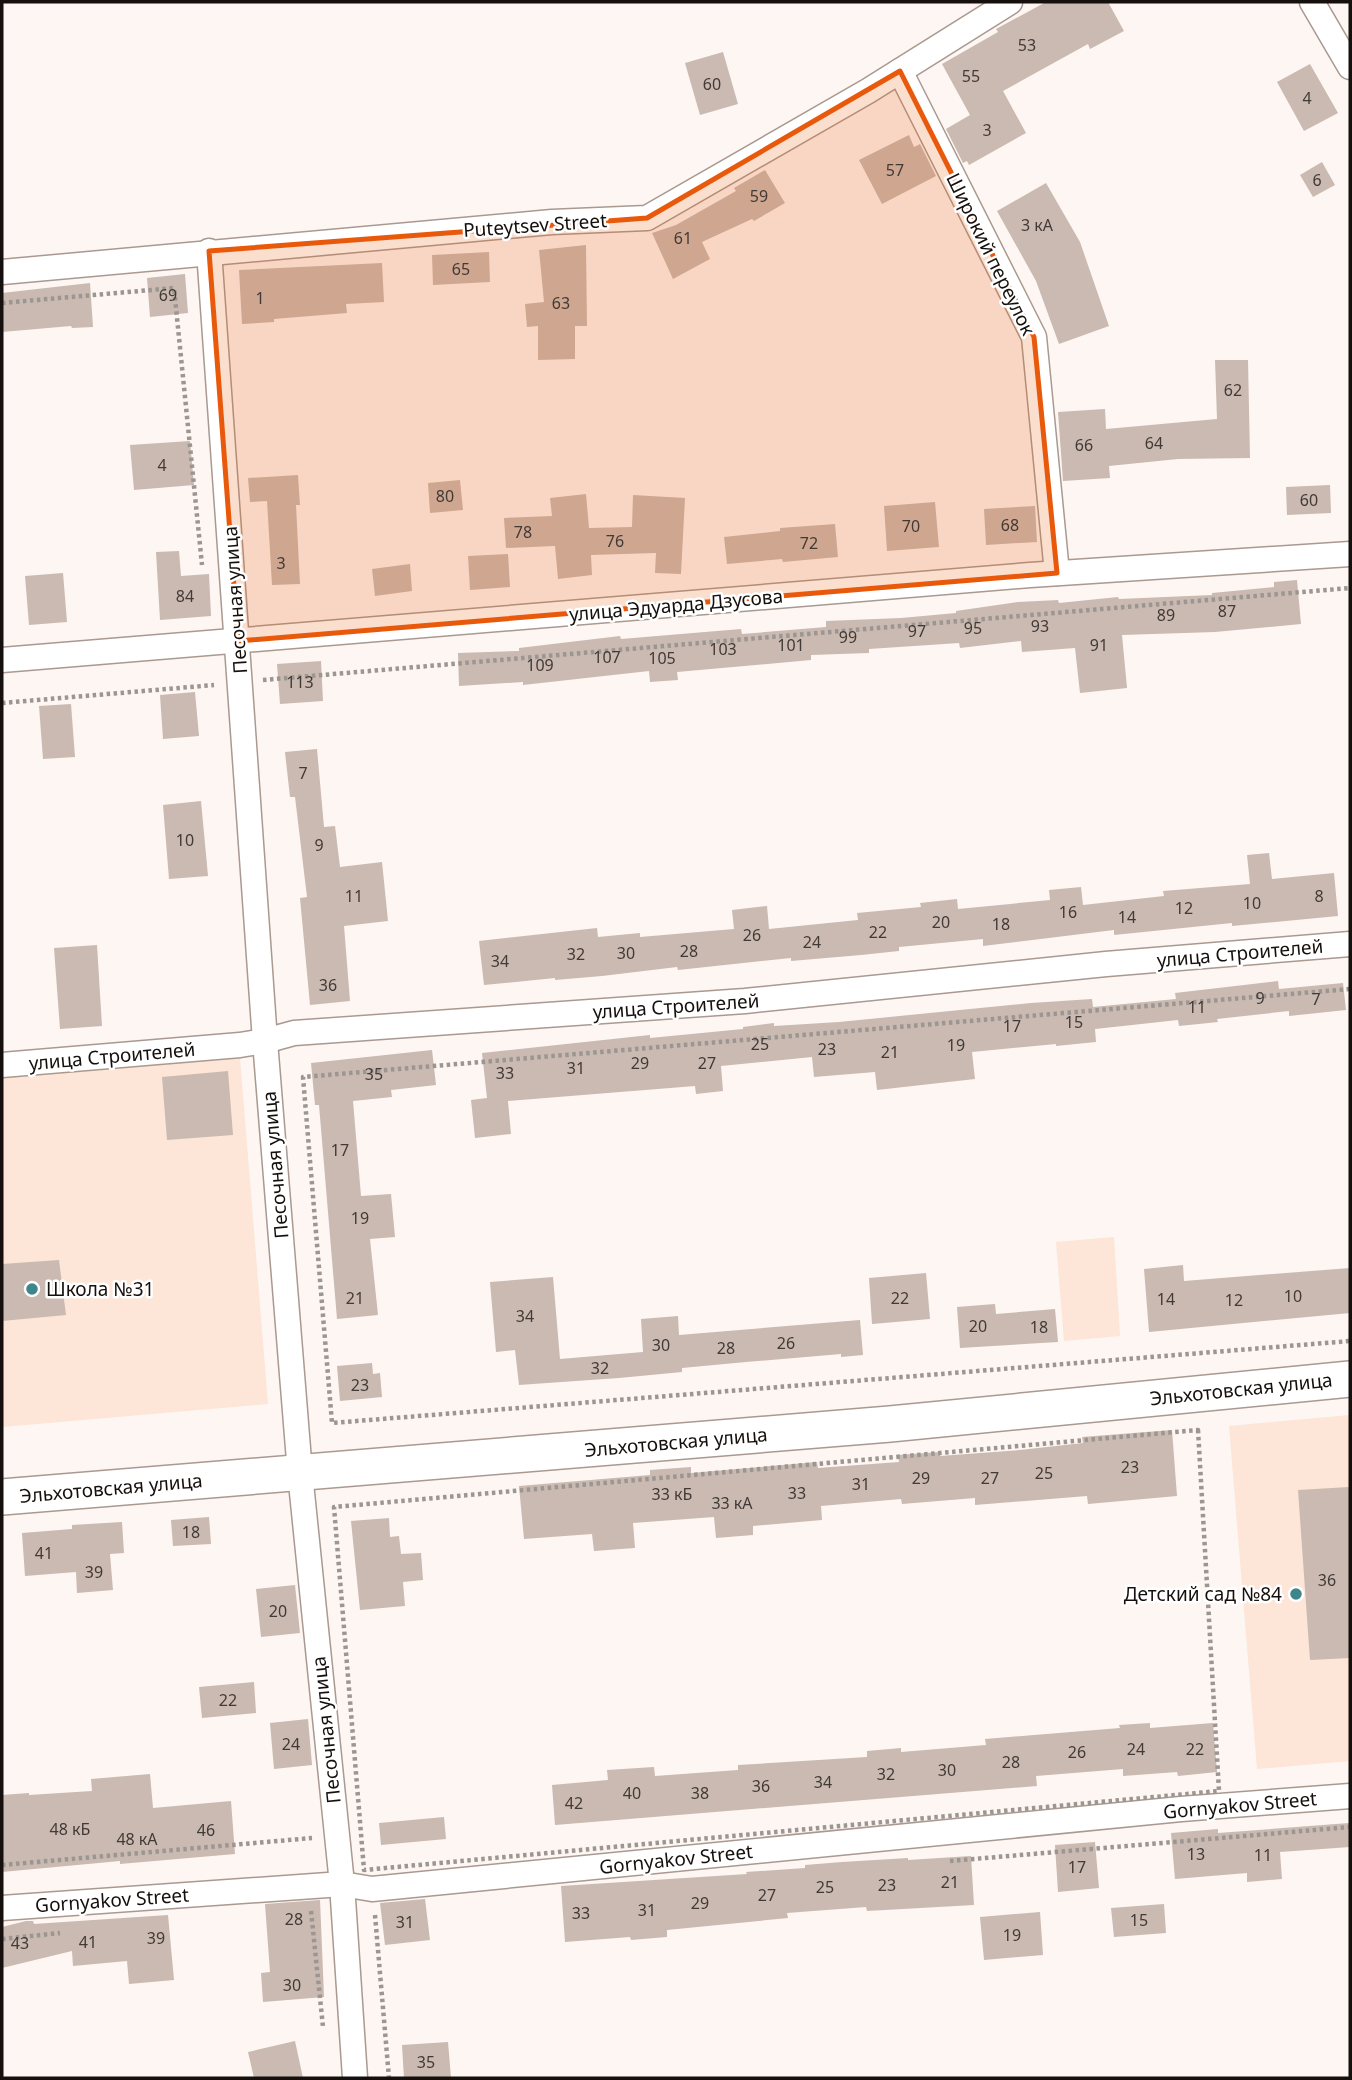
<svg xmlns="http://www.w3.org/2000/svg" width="1352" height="2080" viewBox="0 0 1352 2080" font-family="'Noto Sans',sans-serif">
<rect width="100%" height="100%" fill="#fdf6f2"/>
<g fill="#fde5d7">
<path d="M240 1058 268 1404 2 1427V1078Z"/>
<path d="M1114 1237 1120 1336 1064 1341 1056 1242Z"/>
<path d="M1350 1415V1761L1257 1769 1229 1426Z"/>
</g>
<g fill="#cabab1">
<path d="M1046 2H1108L1124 31 1090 49 1088 44 1003 91 1026 133 969 165 967 161 963 163 946 129 970 115 942 64 998 32 996 29Z"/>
<path d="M723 52 738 104 700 115 685 63Z"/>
<path d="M1310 64 1338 113 1304 131 1277 82Z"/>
<path d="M909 135 914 147 920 144 936 176 882 204 859 160Z"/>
<path d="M1322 162 1335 185 1313 197 1300 175Z"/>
<path d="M765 170 785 203 754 221 752 219 702 242 710 259 673 279 652 233 676 225 736 191 734 188Z"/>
<path d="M1046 183 1080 242 1109 326 1059 344 1036 281 997 211Z"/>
<path d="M586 245 587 326H575V359L538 360V326L527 327 525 304 544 302 539 250Z"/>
<path d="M489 252 490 282 433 285 432 255Z"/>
<path d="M382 263 384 302 346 304 347 313 274 319V322L242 324 239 270Z"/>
<path d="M185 274 188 313 150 317 147 278Z"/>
<path d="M90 283 93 327 72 328 71 326 2 332V293Z"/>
<path d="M1215 360H1248L1250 458 1178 459 1109 466 1110 478 1063 481 1058 412 1105 409 1106 429 1217 419Z"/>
<path d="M190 441 194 485 134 490 130 445Z"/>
<path d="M298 475 300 505H296L300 584 272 585 267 501 250 502 248 478Z"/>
<path d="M460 480 463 510 430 513 428 483Z"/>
<path d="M1330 485 1331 513 1287 515 1286 487Z"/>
<path d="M586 494 589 528 632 527 633 495 685 498 681 574 655 573 656 553 591 555 592 575 558 579 555 546 506 548 504 518 552 516 550 498Z"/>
<path d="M935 502 939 547 887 551 884 506Z"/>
<path d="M1035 506 1037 542 986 545 984 509Z"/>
<path d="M835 524 838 557 783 562 782 559 727 564 724 537 780 531V528Z"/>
<path d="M179 551 181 576 209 574 211 616 160 620 156 552Z"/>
<path d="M508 554 510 587 470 590 468 556Z"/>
<path d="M410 564 412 591 375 596 372 569Z"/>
<path d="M63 573 67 622 29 625 25 576Z"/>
<path d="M1297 580 1301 624 1215 632 1122 635 1127 688 1080 693 1075 648 1022 652 1021 641 960 648 959 643 869 649V653L811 655V660L677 672 678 680 650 682 649 671 523 685V682L459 686 458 653 519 651V648L620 636 621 639 741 629 742 634 826 627V621L901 618 956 613V611L1018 602 1058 600 1059 603 1118 597 1119 599 1212 595V593L1274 587V582Z"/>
<path d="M321 661 323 701 280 704 277 664Z"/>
<path d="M195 692 199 736 163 739 160 695Z"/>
<path d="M71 704 75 757 43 759 39 706Z"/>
<path d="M317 749 324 827 335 826 340 867 382 862 388 921 344 926 350 1001 310 1005 300 898 307 897 295 797H290L285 752Z"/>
<path d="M201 801 208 876 169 879 163 805Z"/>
<path d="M1269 853 1272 879 1334 873 1338 916 1232 926V923L1114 935V930L983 946V939L899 947V951L861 955 791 961V958L678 970 677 967 602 976 555 980V978L484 985 479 941 597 928 598 937 640 933V937L734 929 732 910 767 906 769 929 858 920 857 913 921 907 920 903 957 899 958 909 1050 900 1049 890 1081 887 1083 905 1164 896 1163 891 1250 884 1247 855Z"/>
<path d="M97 945 102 1026 60 1029 54 948Z"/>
<path d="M1278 981 1279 989 1343 983 1346 1010 1289 1016V1011L1217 1019 1218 1022 1179 1026 1178 1020 1095 1029 1096 1042 1056 1046V1044L972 1052 975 1079 877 1090 875 1072 814 1077 812 1057 721 1066 723 1091 696 1094 695 1086 508 1101 511 1134 475 1138 471 1100 487 1098 482 1053 650 1035V1038L743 1029V1027L774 1023V1026L839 1022 1031 1003 1092 999 1093 1007 1176 999 1175 993Z"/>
<path d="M432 1050 436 1085 391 1090 392 1097 353 1101 361 1196 391 1194 395 1237 370 1239 378 1315 337 1319 319 1105H315L311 1063Z"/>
<path d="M228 1071 233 1135 167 1140 162 1077Z"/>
<path d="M59 1260 66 1315 2 1321V1264Z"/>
<path d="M1183 1265 1184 1281 1350 1268V1313L1149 1332 1144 1269Z"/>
<path d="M926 1273 930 1319 872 1324 869 1278Z"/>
<path d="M553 1277 560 1359 643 1352 641 1319 678 1316 679 1335 860 1320 863 1355 841 1357V1354L746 1362 682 1368V1372L619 1378 519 1385 515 1350 496 1352 490 1282Z"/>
<path d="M995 1304 996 1314 1055 1309 1058 1342 960 1348 957 1307Z"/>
<path d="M372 1363 373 1374 380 1373 382 1397 340 1401 337 1366Z"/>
<path d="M1172 1430 1177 1496 1088 1504 1087 1496 975 1505V1498L902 1504 901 1499 821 1506 822 1520 753 1526V1535L716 1538 714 1517 633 1523 635 1548 594 1551 592 1534 524 1539 519 1486 650 1475V1470L691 1467V1473L817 1462 818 1468 899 1462 898 1455 940 1452V1456L1020 1450 1083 1443 1082 1437Z"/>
<path d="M1349 1487 1350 1658 1310 1660 1298 1490Z"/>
<path d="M209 1517 211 1544 173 1546 171 1520Z"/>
<path d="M389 1518 390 1537 399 1536 401 1554 421 1553 423 1580 403 1582 405 1606 360 1610 351 1521Z"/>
<path d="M122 1522 124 1553 110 1554 113 1590 77 1593 76 1572 25 1576 22 1533 72 1529V1525Z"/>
<path d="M295 1585 300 1633 261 1637 256 1589Z"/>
<path d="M254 1682 256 1713 202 1718 199 1687Z"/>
<path d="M308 1719 312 1765 274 1769 270 1723Z"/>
<path d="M1150 1723V1728L1213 1723 1217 1772 1178 1776 1177 1772 1123 1776V1769L1036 1776 1037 1786 555 1825 552 1785 608 1780 607 1770 654 1767 655 1776 738 1770V1765L867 1757V1751L901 1748V1752L986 1745 985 1739 1120 1728 1119 1725Z"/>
<path d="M150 1774 153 1808 231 1801 235 1854 120 1864V1861L2 1872V1795L29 1793V1795L92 1791 91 1779Z"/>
<path d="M444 1817 446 1839 381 1845 379 1823Z"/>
<path d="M1349 1823 1350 1847 1280 1852 1282 1879 1247 1882V1873L1175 1879 1171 1833 1218 1829V1833Z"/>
<path d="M1095 1842 1099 1888 1058 1892 1055 1845Z"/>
<path d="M971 1856 974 1905 867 1911 866 1907 787 1913 788 1918 667 1930V1937L631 1940 630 1937 565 1942 561 1886 747 1874 746 1872 805 1868V1865L842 1862 908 1858V1860Z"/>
<path d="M425 1899 430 1940 385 1945 380 1903Z"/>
<path d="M320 1900 324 1997 263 2002 261 1973 270 1972 265 1904Z"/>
<path d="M1164 1904 1166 1933 1114 1937 1111 1908Z"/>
<path d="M1040 1912 1043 1955 984 1960 980 1917Z"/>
<path d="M168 1915 174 1980 129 1984 127 1961 73 1966 72 1951 2 1968V1927L26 1921H33L34 1924Z"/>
<path d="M295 2041 303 2078H254L248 2052Z"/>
<path d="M448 2042 451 2078H404L402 2045Z"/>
</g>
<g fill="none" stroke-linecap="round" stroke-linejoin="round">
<g stroke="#a99990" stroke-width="27">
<g id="street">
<path d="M1312 2 1350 67"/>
<path d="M900 71 1034 337 1057 573"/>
<path d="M209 251 265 1041 300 1473 342 1884 355 2078"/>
<path d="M2 272 552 222 647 218 868 91 1010 2"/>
<path d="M2 660 1030 575 1350 554"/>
<path d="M2 1065 240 1045 265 1041 294 1033 745 1001 1106 964 1350 944"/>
<path d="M2 1908 342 1884 372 1889 1181 1809 1350 1796"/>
</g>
</g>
<g stroke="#a99990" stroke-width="38">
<path id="secondary" d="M2 1497 890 1424 1350 1379"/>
</g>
<g stroke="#9c9692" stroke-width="4.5" stroke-dasharray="3.5 3.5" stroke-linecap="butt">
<path d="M2 303 174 288 202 565"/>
<path d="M263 680 1350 588"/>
<path d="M2 703 214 685"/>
<path d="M1350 989 303 1077 332 1423 1350 1341"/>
<path d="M1198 1430 1219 1791 364 1870 334 1507Z"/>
<path d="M950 1861 1350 1827"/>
<path d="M2 1865 312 1838"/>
<path d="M311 1911 323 2027"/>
<path d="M375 1915 389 2078"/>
<path d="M2 1939 60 1933"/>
</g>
<use href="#street" stroke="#fff" stroke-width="24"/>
<use href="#secondary" stroke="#fff" stroke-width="35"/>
</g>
<path fill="#e8590c" fill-opacity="0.2" stroke="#e8590c" stroke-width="5" stroke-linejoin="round" d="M900 71 1034 337 1057 573 238 641 209 251 647 218Z"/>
<g fill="#3f868c" stroke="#fff" stroke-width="2.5">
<circle cx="32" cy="1289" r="7"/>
<circle cx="1296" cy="1594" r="7"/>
</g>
<g text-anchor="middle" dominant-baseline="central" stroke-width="5" stroke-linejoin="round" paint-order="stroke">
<g font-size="16" fill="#423a36">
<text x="1027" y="45">53</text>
<text x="971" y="76">55</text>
<text x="712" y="84">60</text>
<text x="1307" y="98">4</text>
<text x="987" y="130">3</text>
<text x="895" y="170">57</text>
<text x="1317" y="180">6</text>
<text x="759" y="196">59</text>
<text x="1037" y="225">3 кА</text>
<text x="683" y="238">61</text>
<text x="461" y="269">65</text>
<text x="168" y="295">69</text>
<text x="260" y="298">1</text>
<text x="561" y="303">63</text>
<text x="1233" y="390">62</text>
<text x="1154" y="443">64</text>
<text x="1084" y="445">66</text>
<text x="162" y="465">4</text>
<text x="445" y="496">80</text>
<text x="1309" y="500">60</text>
<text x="1010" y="525">68</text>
<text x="911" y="526">70</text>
<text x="523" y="532">78</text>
<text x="615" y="541">76</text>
<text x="809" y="543">72</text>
<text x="281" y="563">3</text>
<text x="185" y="596">84</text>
<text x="1227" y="611">87</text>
<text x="1166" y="615">89</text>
<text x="1040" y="626">93</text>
<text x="973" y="628">95</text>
<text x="917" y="631">97</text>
<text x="848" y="637">99</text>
<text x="791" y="645">101</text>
<text x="1099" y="645">91</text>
<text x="723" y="649">103</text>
<text x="607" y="657">107</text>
<text x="662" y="658">105</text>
<text x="540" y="665">109</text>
<text x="300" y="682">113</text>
<text x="303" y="773">7</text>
<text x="185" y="840">10</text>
<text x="319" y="845">9</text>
<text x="354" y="896">11</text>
<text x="1319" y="896">8</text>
<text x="1252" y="903">10</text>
<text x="1184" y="908">12</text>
<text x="1068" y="912">16</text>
<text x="1127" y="917">14</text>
<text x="941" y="922">20</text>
<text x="1001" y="924">18</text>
<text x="878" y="932">22</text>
<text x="752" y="935">26</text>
<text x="812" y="942">24</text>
<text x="689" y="951">28</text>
<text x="626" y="953">30</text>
<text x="576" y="954">32</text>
<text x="500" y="961">34</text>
<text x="328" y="985">36</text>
<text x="1260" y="998">9</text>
<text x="1316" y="999">7</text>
<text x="1197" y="1007">11</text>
<text x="1074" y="1022">15</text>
<text x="1012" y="1026">17</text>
<text x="760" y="1044">25</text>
<text x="956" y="1045">19</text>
<text x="827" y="1049">23</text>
<text x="890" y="1052">21</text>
<text x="640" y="1063">29</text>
<text x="707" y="1063">27</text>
<text x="576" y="1068">31</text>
<text x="505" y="1073">33</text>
<text x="374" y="1074">35</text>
<text x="340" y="1150">17</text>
<text x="360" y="1218">19</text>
<text x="1293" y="1296">10</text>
<text x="355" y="1298">21</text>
<text x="900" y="1298">22</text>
<text x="1166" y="1299">14</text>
<text x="1234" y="1300">12</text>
<text x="525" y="1316">34</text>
<text x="978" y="1326">20</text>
<text x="1039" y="1327">18</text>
<text x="786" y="1343">26</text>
<text x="661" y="1345">30</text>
<text x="726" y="1348">28</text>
<text x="600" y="1368">32</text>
<text x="360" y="1385">23</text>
<text x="1130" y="1467">23</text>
<text x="1044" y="1473">25</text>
<text x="921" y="1478">29</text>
<text x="990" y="1478">27</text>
<text x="861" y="1484">31</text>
<text x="797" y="1493">33</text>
<text x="672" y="1494">33 кБ</text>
<text x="732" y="1503">33 кА</text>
<text x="191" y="1532">18</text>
<text x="44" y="1553">41</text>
<text x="94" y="1572">39</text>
<text x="1327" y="1580">36</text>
<text x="278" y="1611">20</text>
<text x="228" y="1700">22</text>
<text x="291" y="1744">24</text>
<text x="1136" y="1749">24</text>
<text x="1195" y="1749">22</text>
<text x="1077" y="1752">26</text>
<text x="1011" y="1762">28</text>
<text x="947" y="1770">30</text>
<text x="886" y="1774">32</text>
<text x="823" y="1782">34</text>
<text x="761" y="1786">36</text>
<text x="632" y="1793">40</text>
<text x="700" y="1793">38</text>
<text x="574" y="1803">42</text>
<text x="70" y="1829">48 кБ</text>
<text x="206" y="1830">46</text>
<text x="137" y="1839">48 кА</text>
<text x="1196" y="1854">13</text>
<text x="1263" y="1855">11</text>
<text x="1077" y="1867">17</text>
<text x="950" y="1882">21</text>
<text x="887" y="1885">23</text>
<text x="825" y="1887">25</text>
<text x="767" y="1895">27</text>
<text x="700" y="1903">29</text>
<text x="647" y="1910">31</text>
<text x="581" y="1913">33</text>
<text x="294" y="1919">28</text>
<text x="1139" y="1920">15</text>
<text x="405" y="1922">31</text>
<text x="1012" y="1935">19</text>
<text x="156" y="1938">39</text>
<text x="88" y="1942">41</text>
<text x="20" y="1943">43</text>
<text x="292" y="1985">30</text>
<text x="426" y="2062">35</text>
</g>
<g font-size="19" fill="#15100d" stroke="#fff">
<text transform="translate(535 225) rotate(-4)">Puteytsev Street</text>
<text transform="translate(991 254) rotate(64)">Широкий переулок</text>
<text transform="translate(235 600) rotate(-94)">Песочная улица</text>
<text transform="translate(676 605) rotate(-5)">улица Эдуарда Дзусова</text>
<text transform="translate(1240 953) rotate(-5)">улица Строителей</text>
<text transform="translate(676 1006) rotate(-4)">улица Строителей</text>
<text transform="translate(112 1056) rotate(-5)">улица Строителей</text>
<text transform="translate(275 1165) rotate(-95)">Песочная улица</text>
<text transform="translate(1241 1389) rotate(-6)">Эльхотовская улица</text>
<text transform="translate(676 1442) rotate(-5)">Эльхотовская улица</text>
<text transform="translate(111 1488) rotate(-5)">Эльхотовская улица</text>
<text transform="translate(326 1730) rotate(-96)">Песочная улица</text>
<text transform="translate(1240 1805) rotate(-5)">Gornyakov Street</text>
<text transform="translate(676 1859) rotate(-6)">Gornyakov Street</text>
<text transform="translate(112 1900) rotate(-4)">Gornyakov Street</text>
</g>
<g font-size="19" fill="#15100d" stroke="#fff" text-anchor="start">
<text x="46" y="1289">Школа №31</text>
<text x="1282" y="1594" text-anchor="end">Детский сад №84</text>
</g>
</g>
<rect width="1352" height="2080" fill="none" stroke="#15100d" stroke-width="7"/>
</svg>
